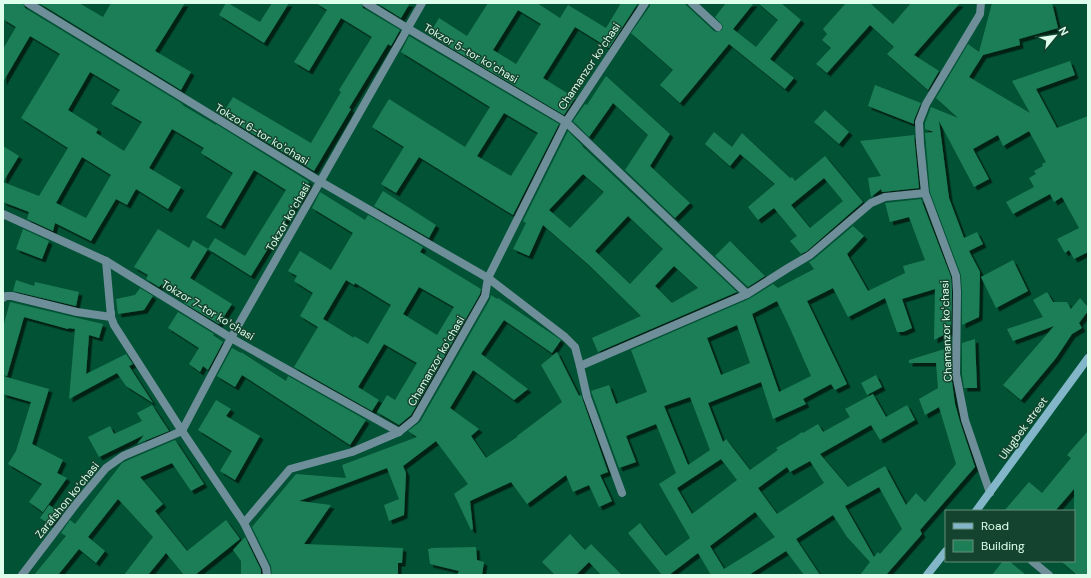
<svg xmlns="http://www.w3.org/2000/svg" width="1091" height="578" viewBox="0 0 1091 578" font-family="'DM Sans',sans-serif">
<defs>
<filter id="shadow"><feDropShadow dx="3.5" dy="3.5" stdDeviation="0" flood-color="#0009"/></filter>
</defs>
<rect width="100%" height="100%" fill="#025235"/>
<g fill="#1e7e56" fill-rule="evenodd" filter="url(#shadow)">
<path d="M3 3H23L25 8 181 103 184 106 216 125V124L308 181V182H309L308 185 311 187 302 202 298 200 251 276 208 249 215 238 245 256 286 190 254 170 221 226 206 217 233 173 201 153 204 148 172 129 149 168 181 187 168 209 136 189 127 205 116 199 91 241 55 223 53 231 27 219 29 212 3 202V146L19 156 3 182 39 196 68 148 21 118 60 54 30 36 3 82V49L16 27 3 19ZM90 72 120 90 111 104 142 122 124 151 96 133 98 129 68 110ZM82 157 111 175 86 218 56 203Z"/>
<path d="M39 3H79L103 17 111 3H185L155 51 191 72 181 90Z"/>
<path d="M226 3H228L260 22 272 3H289L264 43 219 15Z"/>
<path d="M316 3H361L363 8 400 30 391 46 388 44 349 108 351 109 314 171 222 115 233 97 311 143 341 92 339 90 372 37 341 18 309 71 294 62 327 10Z"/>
<path d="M377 3H410L401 18Z"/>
<path d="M488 3H537L560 18 568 5 606 28 621 3H638L609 48 575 27 543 78 575 98 564 115 429 35 439 18 467 36ZM518 10 541 24 516 64 493 50Z"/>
<path d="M650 3H684L714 31 717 32 722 30 723 26 715 17 726 3H754L733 29 756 47 778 20 758 3H781L801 20 770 59 794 78 785 89 729 44 680 103 660 85 673 70 631 33 650 6Z"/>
<path d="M846 3H870L893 24 911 3H960L914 55 939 71 928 90 887 54 894 47 870 25 827 73 816 64 831 48 822 40 827 34 823 29Z"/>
<path d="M992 3H1052L1058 28 1019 39 1020 45 983 55 969 77 1030 113 1012 81 1070 61 1075 75 1036 89 1057 128 1088 116V252L1074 259 1069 250 1065 253 1057 239 1079 228 1062 197 1054 202 1050 194 1013 214 1006 202 1034 187 1029 178 1036 174 1034 171 1043 166 1042 164 1046 162 1029 131 1003 146 998 135 973 149 989 179 974 187 939 121 949 198 964 238 977 232 983 244 969 251 980 272 979 317 962 325V292L961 275 930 192 925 133 934 132 925 129V123L931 107 958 118 936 98 968 44 979 52Z"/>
<path d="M409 36 559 124 513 215 419 157 396 193 381 184 404 147 372 127 389 99 465 147 490 107 401 52ZM504 113 538 133 511 176 477 156Z"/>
<path d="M606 76 670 134 650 166 690 203 675 218 625 170 648 135 613 103 589 137 573 121 585 104 587 105Z"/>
<path d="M875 85 921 103 914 120V124L868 106Z"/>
<path d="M825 110 849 132 839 144 814 122Z"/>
<path d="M568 131 583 146H582L737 292 598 352 592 338 641 316 590 266 543 225 529 256 513 249 526 223 523 221ZM583 174 604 192 570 228 549 210ZM628 216 663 249 630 284 595 251ZM674 266 698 288 672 303 655 286Z"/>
<path d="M714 132 732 147 742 133 790 178 792 177 795 181 825 156 863 202 807 251 801 254 790 241 797 236 774 208 758 220 748 207 775 184 740 154 730 166 705 144ZM824 178 843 201 810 228 791 205Z"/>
<path d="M914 135 919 188 882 192 881 189 871 197 868 178 881 176 860 141Z"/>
<path d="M383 191 436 225 429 238 374 206Z"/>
<path d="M320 192 365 220 368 215 423 247 420 252 481 289 480 294 411 415 399 425 377 412 387 395 395 400 417 363 384 344 358 387 379 400 372 411 294 367 318 327 300 316 313 293 294 281 297 276 288 271 300 251 331 270 353 233 312 208ZM346 280 354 285 355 283 391 305 368 344 354 336V338L323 319ZM419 287 454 307 437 335 403 314Z"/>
<path d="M921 199 951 277 952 292 951 331 934 340 935 289 902 299 912 328 903 332H897L885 298 848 317 833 288 807 301 847 384 835 390 831 384 803 399 806 404 773 419 761 382 708 403 723 442 726 439 750 470 778 450 776 448 795 437 802 432 803 433 818 424 823 432 850 417 845 409 873 394 886 417 907 405 915 420 880 440 871 425 820 454 848 487 885 466 906 505 916 493 925 502 956 464 939 407 925 415 919 399 938 388 936 363H909V360L951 347V374L955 404 960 422 975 467 920 530 922 534 886 575H860L870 562 847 537 833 515 796 539 820 575H804L786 551 749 575H711L698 553 669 575H662L628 533 640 523 666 556 690 538 659 484 676 473 656 424 626 436 636 462 619 468 591 391 609 385 616 404 647 392 631 350 749 299 773 284 778 288 814 269 809 262 814 259 853 226 864 236 847 254 868 291 905 273 903 266 925 260 909 217 890 222 885 203ZM777 301 789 326 811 376 779 392 752 314ZM737 325 750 363 721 375 707 338ZM690 397 710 450 688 465 664 406ZM721 459 737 480 692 514 677 488ZM810 461 824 483 777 514 758 488 787 467 790 472ZM879 487 902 529 880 554 878 552 874 557 845 506ZM755 512 775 537 724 569 710 546Z"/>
<path d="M23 229 49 241 42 259 16 249Z"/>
<path d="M158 229 189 248 193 240 208 249 190 278 232 304 219 324 184 303 186 299 162 284 159 287 146 279 148 275 134 267Z"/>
<path d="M730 241 765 276 748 287 715 256Z"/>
<path d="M1013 260 1028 291 996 308 981 277Z"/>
<path d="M16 280 34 286 35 282 79 292 76 306 13 291Z"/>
<path d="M140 288 153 296 144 310 118 314 116 299 135 295Z"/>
<path d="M1047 292 1053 302H1067L1071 309 1080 298 1088 307V311L1079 323 1082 328 1072 334 1056 358 1021 400 1003 385 1054 326 1013 341 1007 329 1043 317 1033 300Z"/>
<path d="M491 295 497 299 498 298 561 340 552 353 504 320 481 354 528 389 514 400 473 370 450 408 479 429 471 436 486 458 517 437V436L562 402 541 365 557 352 579 396 581 395 608 472 600 475 612 501 599 507 589 485 573 492 566 475 527 504 511 482 470 501 473 529 471 530 454 494 468 484 436 441 403 466 406 473 404 515 389 521 384 505 399 499 387 468 299 501 331 505 304 544 403 548 402 563H398V575L342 574V575H272L271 566 252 527 296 474 346 478 342 465 417 437 408 431 420 422 490 299Z"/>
<path d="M10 302 103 324 99 338 89 335 86 374 126 354 133 364 129 366 153 403 126 386 117 373 69 399 75 329 69 328 68 329 24 317 7 376 3 375V327Z"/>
<path d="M178 312 214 334 213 335 223 342 208 370 203 366 200 372 189 364 199 348 168 328Z"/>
<path d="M975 339 977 388H964L962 374V343Z"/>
<path d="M232 348 241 353V352L286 381 288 376 366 420 350 445 242 375 235 387 217 376Z"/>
<path d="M876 375 882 387 867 395 861 383Z"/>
<path d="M3 376 49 389 32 444 63 460 57 473 67 478 43 512 29 502 42 484 8 464 16 451 31 402 3 394Z"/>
<path d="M216 400 231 409 226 416 260 436 235 480 220 471 232 451 198 430Z"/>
<path d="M152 405 169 431 137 444 144 435 99 457 88 437 110 426 114 434 142 421 137 413Z"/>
<path d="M1088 431V575H1077L1061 561H1074V489L1055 511H1004L1029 482 1042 493 1071 458 1067 455Z"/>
<path d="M175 440 204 484 191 491 172 463 140 477 163 504 155 511 187 551 226 520 240 539 195 575H184L166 553 148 575H124L153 537 118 499 88 537 105 551 96 563 79 549 58 575H34L66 536 61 533 70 520 75 524 122 463 126 461Z"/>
<path d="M49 505 62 514 52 526 40 518Z"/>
<path d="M570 534 585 550 591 544 622 575H601L589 562 576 575H555L542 562Z"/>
<path d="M245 537 261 570V575H241V561L233 550Z"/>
<path d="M476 547 477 560 484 562 482 575H457L459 571 430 564 428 549H430L431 548Z"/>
<path d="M1003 561H1009L1026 575H992Z"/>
</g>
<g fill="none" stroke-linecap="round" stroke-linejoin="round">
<path stroke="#6e8e99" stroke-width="8" d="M1032 561 1049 575"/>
<g stroke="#6e8e99" stroke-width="8">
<path d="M28 3 321 182 488 278 565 337 575 347 580 366 587 397 622 493"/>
<path d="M366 3 407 28 566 122 747 294"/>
<path d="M692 3 718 27"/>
<path d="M981 3 980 14 926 104 919 122 920 143 925 193 956 276 957 292 956 374 965 420 990 493"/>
<path d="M3 214 106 261 231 338 399 432"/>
<path d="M106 261 111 317 114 325 182 431 244 523 266 568 267 575"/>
<path d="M3 298 6 296H12L77 312 111 317V313"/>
<path d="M580 366 747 294 788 268 810 255 871 203 885 197 925 193"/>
<path d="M244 523 290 469 352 452 399 432 415 419 485 296 488 278 566 122 645 3"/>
<path d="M22 575 76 504 106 468 123 456 182 431 231 338 422 3"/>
</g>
<g stroke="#83b6c8" stroke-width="8">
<path d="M976 511 1088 358"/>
<path d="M927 575 946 551"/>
</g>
</g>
<g text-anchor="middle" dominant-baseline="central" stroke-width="3" stroke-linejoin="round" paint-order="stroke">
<g font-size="11" fill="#ddffec" stroke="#14442f">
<text transform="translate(471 53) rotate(30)">Tokzor 5-tor koʼchasi</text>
<text transform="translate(589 66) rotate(-56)">Chamanzor koʻchasi</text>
<text transform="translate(262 134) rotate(31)">Tokzor 6-tor koʼchasi</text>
<text transform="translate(288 217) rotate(-60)">Tokzor koʻchasi</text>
<text transform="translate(208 310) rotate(31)">Tokzor 7-tor koʼchasi</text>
<text transform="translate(946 331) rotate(-92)">Chamanzor koʻchasi</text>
<text transform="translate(436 361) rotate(-60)">Chamanzor koʻchasi</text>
<text transform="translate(1023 428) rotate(-54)">Ulugbek street</text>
<text transform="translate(67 500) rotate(-51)">Zarafshon koʻchasi</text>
</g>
</g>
<rect width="1091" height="578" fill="none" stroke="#ddffec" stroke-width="8"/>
<rect x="945" y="510" width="130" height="52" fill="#14442f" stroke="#648f7b"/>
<rect x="953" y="523" width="20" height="6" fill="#83b6c8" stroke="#648f7b"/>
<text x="981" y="530" font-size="12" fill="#ddffec">Road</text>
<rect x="953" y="540" width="20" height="12" fill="#1e7e56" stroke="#648f7b"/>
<text x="981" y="550" font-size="12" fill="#ddffec">Building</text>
<g transform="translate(1055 36) rotate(61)" stroke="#14442f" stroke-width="3" paint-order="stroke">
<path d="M0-3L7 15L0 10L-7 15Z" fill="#ddffec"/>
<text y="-6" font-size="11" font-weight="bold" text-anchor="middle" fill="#ddffec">N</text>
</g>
</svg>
